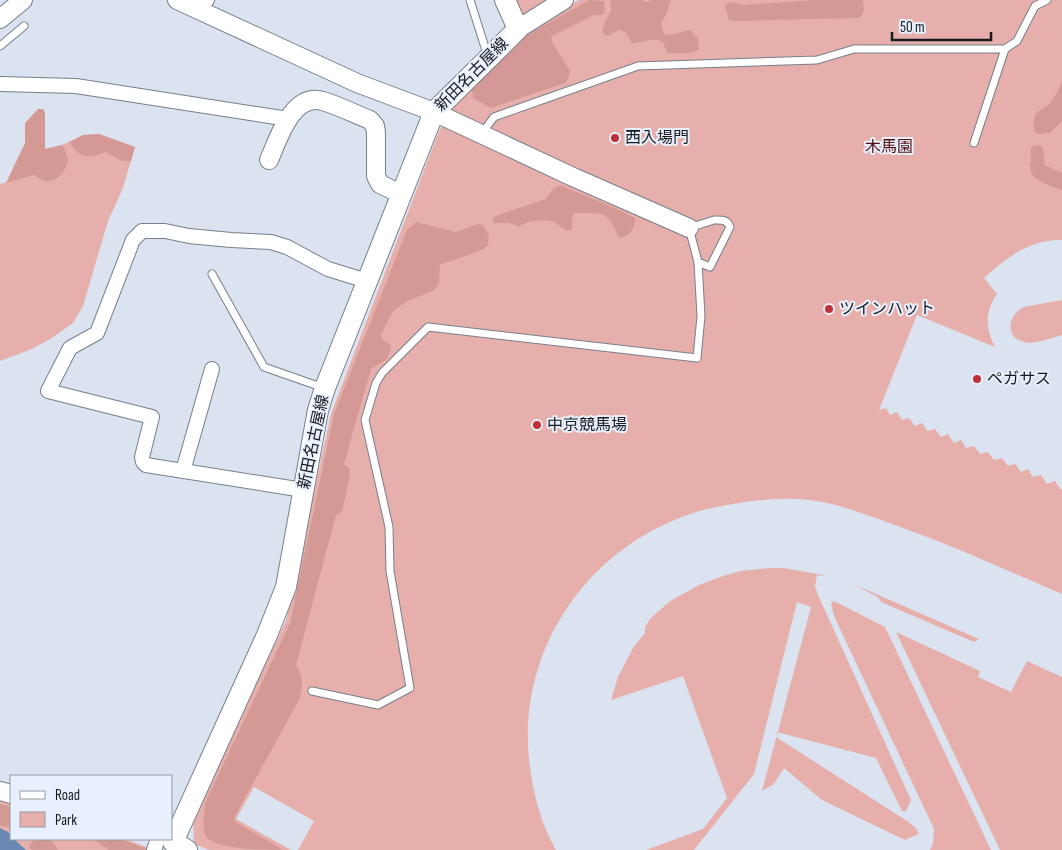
<svg xmlns="http://www.w3.org/2000/svg" width="1062" height="850" viewBox="0 0 1062 850" font-family="'Sofia Sans Condensed','Noto Sans JP',sans-serif">
<rect width="100%" height="100%" fill="#dae3ef"/>
<g fill="#e7afab">
<path d="M508 0H555L524 18Z"/>
<path d="M579 0H1062V240C1030 239 1006 258 984 278L997 294C985 311 985 329 995 347L917 315 879 410 886 408 890 415 897 412 902 420 909 418 915 426 922 423 927 431 935 429 941 437 948 434 954 443 961 440 966 448 974 446 980 454 988 452 994 460 1002 458 1008 466 1015 464 1021 472 1028 469 1033 477 1041 475 1047 484 1055 481 1060 489H1062V594C1010 572 959 548 906 529 877 519 847 506 817 501 789 497 760 499 733 504 716 507 698 510 682 517 587 553 524 644 528 746 530 781 538 819 556 850H298L314 821 254 787 236 819 291 850H209L194 844 193 817 286 621 331 414 439 131 457 99 527 30Z"/>
<path d="M99 134 135 147 123 188 108 221 83 306 73 323 52 338 32 349 0 361V184L34 175 45 150 62 145 83 135Z"/>
<path d="M1062 300V335C1051 338 1034 345 1024 342 1004 337 1008 315 1024 307Z"/>
<path d="M770 568H783L823 575V576L817 575 815 586 818 595 911 800 906 811H902L876 758 777 732 776 737 907 821 916 828 919 834 905 840 822 800 784 768 774 784 762 791 811 607 797 602 754 774 694 850H646L703 829 727 798 683 676 611 700 618 677 633 648 645 633V627L650 619 670 601 699 585 723 576 741 571Z"/>
<path d="M851 583 979 639 974 642 881 602 878 597Z"/>
<path d="M834 601 885 627 991 850H930L933 844 934 829 834 616 831 604Z"/>
<path d="M896 632 980 671 978 677 1011 692 1027 661 1062 677V850H1000Z"/>
<path d="M0 801 11 804V839H125L149 848V850H0Z"/>
</g>
<g fill="#d59995">
<path d="M589 0 604 1 605 11 602 15H594L552 36 551 40 570 71 568 80 565 83 491 108 473 98 472 88 524 37Z"/>
<path d="M610 0H640L647 2 652 0H671C668 4 669 8 667 13 662 23 659 21 664 34L670 35 690 30 698 39 699 49C691 55 677 53 667 53L663 42C652 36 643 44 632 43L625 32 619 30 607 36 602 32 606 19 611 12Z"/>
<path d="M813 0H863L864 10 862 16 858 18 735 21 729 20 725 6 730 2 745 5Z"/>
<path d="M1062 82V121L1050 133 1037 134 1034 130C1032 105 1043 114 1052 101 1056 95 1059 88 1062 82Z"/>
<path d="M38 109H43L45 113V149L62 145C65 150 68 155 68 161 67 171 55 183 45 181 41 180 38 177 34 175L6 183 25 143V123Z"/>
<path d="M99 134 135 147 131 161H122L105 152C90 159 77 158 70 142L83 135Z"/>
<path d="M1039 145 1043 149 1045 165 1062 173V190C1051 186 1030 181 1030 167 1029 164 1032 161 1031 159 1031 153 1030 152 1032 146Z"/>
<path d="M560 185C585 196 611 205 635 218 636 227 629 239 619 237 605 209 605 214 575 213L572 218V229L567 231C563 229 558 224 554 222 546 219 524 221 519 227L509 223H493V218L498 215 546 199 553 189Z"/>
<path d="M416 222 456 232 478 224 483 225 489 236 488 245 484 249 440 265 439 284 433 291 407 301 393 311 381 335 383 340 390 344 391 350 387 359 371 369 344 464 349 468 350 474 342 512 336 515 296 665C304 678 303 686 299 700L234 818 236 822 283 850C264 850 213 850 205 835 202 827 205 812 205 803L290 623 334 414 407 230Z"/>
<path d="M0 804 11 807V825L6 827 0 825Z"/>
<path d="M44 839 52 841 58 850H32L29 847 32 841Z"/>
<path d="M88 839H120L145 848 146 850H109L94 840Z"/>
</g>
<path fill="#6b88b3" d="M0 828 8 832 11 835V839H14L26 850H0Z"/>
<g fill="none" stroke-linecap="round" stroke-linejoin="round">
<g stroke="#777f8a" stroke-width="9">
<g id="service">
<path d="M470 0 488 57"/>
<path d="M0 46 24 26"/>
<path d="M482 133 494 117 638 66 817 60 854 49H1005L1017 41 1035 6 1047 0"/>
<path d="M974 143 1005 49"/>
<path d="M714 220C722 220 727 219 730 227L710 267 698 262 689 228Z"/>
<path d="M212 274 264 367 324 388"/>
<path d="M312 691 378 705 410 688 390 571 389 527 365 420 376 383 382 373 428 327 697 358 701 316 698 262"/>
</g>
</g>
<g stroke="#777f8a" stroke-width="16">
<g id="minor">
<path d="M191 7 207 0"/>
<path d="M0 84 76 86 288 119"/>
<path d="M183 471 212 369"/>
<path d="M303 490 146 465 143 462 142 457 152 417 48 391 70 348 97 333 133 240 142 231H165L189 236 231 240 271 242 287 247 328 269 367 281"/>
<path d="M154 850 158 839"/>
</g>
</g>
<g stroke="#777f8a" stroke-width="20">
<g id="tertiary">
<path d="M177 0 357 83 434 112 573 177 689 228"/>
<path d="M0 19 23 0"/>
<path d="M518 29 564 0"/>
<path d="M269 160C278 140 292 92 323 101 339 106 355 114 370 120L375 126 376 133V176L380 184 401 194"/>
<path d="M0 791 11 794"/>
</g>
</g>
<g stroke="#777f8a" stroke-width="22">
<path id="secondary" d="M187 850 173 842 267 635 286 587 318 410 325 388 434 112 518 29 505 0"/>
</g>
<use href="#service" stroke="#fff" stroke-width="7"/>
<use href="#minor" stroke="#fff" stroke-width="14"/>
<use href="#tertiary" stroke="#fff" stroke-width="18"/>
<use href="#secondary" stroke="#fff" stroke-width="20"/>
</g>
<g fill="#c03038" stroke="#e7f0fc" stroke-width="2">
<circle cx="615" cy="138" r="5"/>
<circle cx="829" cy="309" r="5"/>
<circle cx="977" cy="379" r="5"/>
<circle cx="537" cy="425" r="5"/>
</g>
<g text-anchor="middle" dominant-baseline="central" stroke-width="4" stroke-linejoin="round" paint-order="stroke">
<g font-size="16" fill="#16191d" stroke="#e7f0fc">
<text transform="translate(472 75) rotate(-45)">新田名古屋線</text>
<text transform="translate(314 442) rotate(-78)">新田名古屋線</text>
</g>
<g font-size="16" fill="#16191d" stroke="#e7f0fc" text-anchor="start">
<text x="625" y="138">西入場門</text>
<text x="839" y="309">ツインハット</text>
<text x="987" y="379">ペガサス</text>
<text x="547" y="425">中京競馬場</text>
</g>
<g font-size="16" fill="#540d12" stroke="#e7f0fc">
<text x="889" y="147">木馬園</text>
</g>
</g>
<rect x="10" y="775" width="162" height="65" fill="#e7f0fc" stroke="#939aa3"/>
<rect x="20" y="791" width="25" height="8" fill="#ffffff" stroke="#939aa3"/>
<text x="55" y="800" font-size="15" fill="#16191d">Road</text>
<rect x="20" y="812" width="25" height="15" fill="#e7afab" stroke="#939aa3"/>
<text x="55" y="825" font-size="15" fill="#16191d">Park</text>
<path d="M892 32v8h99v-8" fill="none" stroke="#16191d" stroke-width="2.5"/>
<text x="900" y="32" font-size="15" fill="#16191d" stroke="#e7f0fc" stroke-width="4" paint-order="stroke">50 m</text>
</svg>
